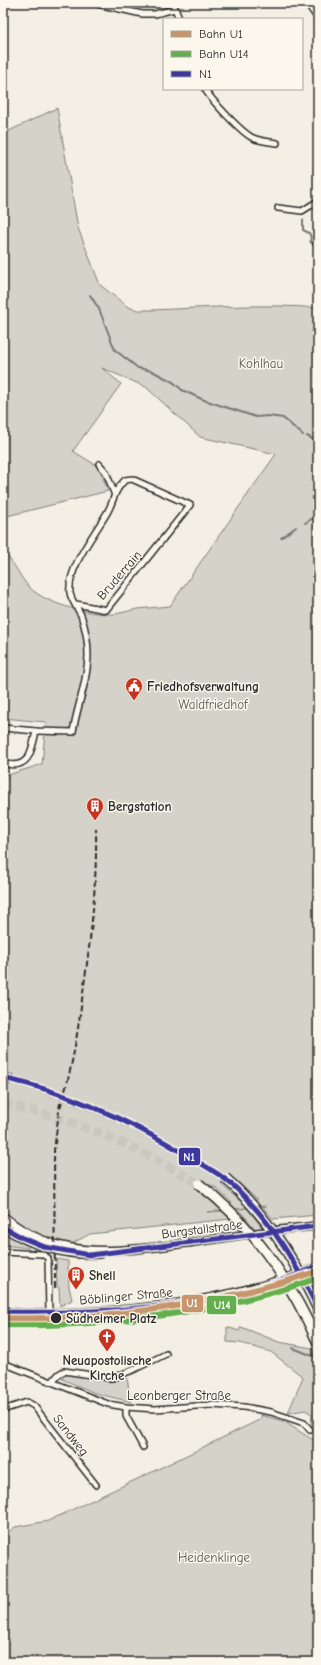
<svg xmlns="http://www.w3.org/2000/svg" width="321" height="1665" viewBox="0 0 321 1665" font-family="'Comic Neue',sans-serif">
<rect width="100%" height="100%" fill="#f3efe4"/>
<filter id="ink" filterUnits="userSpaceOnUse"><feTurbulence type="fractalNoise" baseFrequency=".025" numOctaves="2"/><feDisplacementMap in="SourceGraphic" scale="8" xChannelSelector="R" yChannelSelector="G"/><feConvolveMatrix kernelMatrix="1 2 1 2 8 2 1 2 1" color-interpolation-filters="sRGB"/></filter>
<g filter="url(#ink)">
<g fill="#d5d2c9" stroke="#807e7a" fill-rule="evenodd">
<path d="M57 108 78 228 100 285 128 307 138 310H151C207 308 263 303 318 308V1215L273 1219 263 1207 266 1206 207 1212 223 1211 230 1219 90 1234 71 1244 47 1239 27 1229 3 1211V1087L7 1084 10 1078 7 1073 3 1070V773L8 775 42 764 46 722 3 718V552C15 562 19 577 30 588 47 604 84 613 107 614 116 615 128 611 137 609 148 608 159 607 170 606L276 454 200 437 146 387 102 368 121 384 73 451 99 467 108 491 3 517V125L7 132ZM227 1177 236 1180 257 1200 240 1201 222 1185 221 1181ZM204 1183 215 1187 232 1203 216 1205 195 1188V1185Z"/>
<path d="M247 1208 264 1230 257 1231 238 1209Z"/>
<path d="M236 1226 242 1233 182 1241 171 1232Z"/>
<path d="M3 1232 31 1245 28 1248 3 1245Z"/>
<path d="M56 1259 68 1261 69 1287 72 1300 60 1306 59 1288 57 1287Z"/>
<path d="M227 1327 239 1331 241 1327 279 1342 312 1348 318 1369V1432L311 1427 312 1414 305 1410 288 1413 303 1377 271 1352 240 1343 227 1342Z"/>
<path d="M69 1374 110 1382 127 1378 131 1402 95 1393 62 1379 64 1376Z"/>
<path d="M261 1415 283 1421 318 1443V1662H3V1536L15 1527 48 1521 152 1472 261 1419Z"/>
</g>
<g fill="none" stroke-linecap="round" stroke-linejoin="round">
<g stroke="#787772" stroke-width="2">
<path d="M303 220V230L309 233 311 237 310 241 317 249"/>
<path d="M90 295 99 309 115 350 138 368 152 371 173 382 182 390 204 400 256 417 268 416 283 418 303 435"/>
<path d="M307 436 318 442"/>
<path d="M305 523 318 515"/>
<path d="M281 538 296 527"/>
<path d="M293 1348 318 1358"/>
</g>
<g stroke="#cbc8bf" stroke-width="9" stroke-dasharray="9 4.5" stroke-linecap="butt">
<path d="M9 1079C86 1102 157 1134 225 1178"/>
<path d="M3 1103C78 1121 133 1144 199 1184"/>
</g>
<g stroke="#2b2b2b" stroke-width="8">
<g id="minor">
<path d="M93 3 142 14H155L175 9"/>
<path d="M173 3 179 19"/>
<path d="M307 3 318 19"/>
<path d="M205 89C211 100 242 133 253 138 260 141 269 142 277 143"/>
<path d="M278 208 302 211 318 201"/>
<path d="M99 464 106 472 114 493"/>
<path d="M3 728 36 731 73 732C77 706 88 681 88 654 88 642 85 627 81 615 78 609 71 600 70 593 67 567 96 533 108 511 115 498 113 492 125 480L132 479 190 505 106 610 76 604"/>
<path d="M3 763C29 771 32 751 36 731"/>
<path d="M3 1252 42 1254 48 1258 49 1313"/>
<path d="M3 1363 108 1404 126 1407 155 1409 211 1405 244 1407 271 1412 304 1423 310 1430"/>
<path d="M52 1382 59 1374 64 1371 112 1378 133 1370 166 1354"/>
<path d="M126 1407V1416L143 1447"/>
<path d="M3 1410 27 1402 34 1406 96 1485"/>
</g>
</g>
<g stroke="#2b2b2b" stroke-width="9">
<path id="tertiary" d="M3 1312C91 1315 184 1308 269 1283 285 1278 303 1273 318 1266"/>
</g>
<g stroke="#2b2b2b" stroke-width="10">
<g id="secondary">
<path d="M3 1216C20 1230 40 1241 62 1246 95 1254 131 1250 164 1246 215 1240 267 1230 318 1226"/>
<path d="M3 1227C32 1246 66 1256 100 1254"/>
</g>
</g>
<g stroke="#2b2b2b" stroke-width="11">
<path id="primary" d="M3 1078 9 1079"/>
</g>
<use href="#minor" stroke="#fbf7ec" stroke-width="5"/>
<use href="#tertiary" stroke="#fbf7ec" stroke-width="6"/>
<use href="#secondary" stroke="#fbf7ec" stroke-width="7"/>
<use href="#primary" stroke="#fbf7ec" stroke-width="8"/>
<g stroke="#2b2b2b" stroke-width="2" stroke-dasharray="6 3" stroke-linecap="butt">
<path d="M60 1108C72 1070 78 1032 83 992 91 938 97 884 96 829"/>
<path d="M55 1288 54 1151 60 1103"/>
</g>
<g stroke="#2b2b2b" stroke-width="12" stroke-linecap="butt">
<g id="trunk-bridge">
<path d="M225 1178C266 1214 295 1260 318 1309"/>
<path d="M199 1184C253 1225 291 1282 318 1343"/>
</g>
</g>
<use href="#trunk-bridge" stroke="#fbf7ec" stroke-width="9"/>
<g stroke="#fbf7ec" stroke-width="8">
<g id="bus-1">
<path d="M3 1078C69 1092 132 1122 190 1157 207 1167 225 1177 239 1191 274 1225 297 1266 318 1309"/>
<path d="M3 1227 23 1238 45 1247 90 1255 318 1226"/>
<path d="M3 1312C105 1314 223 1308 318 1266"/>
</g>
</g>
<use href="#bus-1" stroke="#3c389e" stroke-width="5"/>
<g stroke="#fbf7ec" stroke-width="9">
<path id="rail-1" d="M3 1318C27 1319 52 1318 76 1317 159 1312 239 1298 318 1271"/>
</g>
<g stroke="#fbf7ec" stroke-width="9">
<path id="rail-2" d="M3 1325C27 1326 52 1325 76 1324 159 1319 240 1306 318 1278"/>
</g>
<use href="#rail-1" stroke="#c7956c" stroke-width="6"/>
<use href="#rail-2" stroke="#63af4d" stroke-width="6"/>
</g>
</g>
<defs>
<g id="civic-pin" transform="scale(0.9)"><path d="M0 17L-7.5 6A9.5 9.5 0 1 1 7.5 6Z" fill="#c8321e" stroke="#fbf7ec"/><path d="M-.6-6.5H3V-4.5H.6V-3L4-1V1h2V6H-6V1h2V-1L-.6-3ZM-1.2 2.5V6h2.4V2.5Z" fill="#fff"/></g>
<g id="building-pin" transform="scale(0.9)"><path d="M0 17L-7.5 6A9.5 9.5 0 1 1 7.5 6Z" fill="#c8321e" stroke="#fbf7ec"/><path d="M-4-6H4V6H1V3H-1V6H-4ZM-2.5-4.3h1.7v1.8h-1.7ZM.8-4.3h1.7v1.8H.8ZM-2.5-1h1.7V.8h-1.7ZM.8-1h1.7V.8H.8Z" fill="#fff"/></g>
<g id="church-pin" transform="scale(0.9)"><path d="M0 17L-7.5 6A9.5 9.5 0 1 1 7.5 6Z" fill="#c8321e" stroke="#fbf7ec"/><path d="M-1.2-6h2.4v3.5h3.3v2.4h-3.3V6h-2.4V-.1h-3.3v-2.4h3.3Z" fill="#fff"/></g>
</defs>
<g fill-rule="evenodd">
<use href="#civic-pin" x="134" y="686"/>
<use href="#building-pin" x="95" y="806"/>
<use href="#building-pin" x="76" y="1275"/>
<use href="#church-pin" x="107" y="1337"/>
</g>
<circle fill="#2b2b2b" stroke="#fbf7ec" stroke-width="1.5" cx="56" cy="1318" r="6"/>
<g text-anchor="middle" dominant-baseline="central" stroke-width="3" stroke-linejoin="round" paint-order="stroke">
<g font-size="13" fill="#565552" stroke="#fbf7ec">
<text x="261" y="363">Kohlhau</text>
<text x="213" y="704">Waldfriedhof</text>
<text x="214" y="1557">Heidenklinge</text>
</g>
<g font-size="13" fill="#2b2b2b" stroke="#fbf7ec">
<text transform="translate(119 575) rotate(-49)">Bruderrain</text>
<text transform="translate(202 1229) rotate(-7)">Burgstallstraße</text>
<text transform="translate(126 1296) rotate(-5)">Böblinger Straße</text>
<text x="179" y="1395">Leonberger Straße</text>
<text transform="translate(71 1435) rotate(52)">Sandweg</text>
</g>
<g font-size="13" font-weight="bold" fill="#2b2b2b" stroke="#fbf7ec" text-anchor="start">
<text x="147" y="686">Friedhofsverwaltung</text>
<text x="108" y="806">Bergstation</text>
<text x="89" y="1275">Shell</text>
<text x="107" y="1360" text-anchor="middle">Neuapostolische<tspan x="107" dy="15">Kirche</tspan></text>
</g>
<g font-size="13" font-weight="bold" fill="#2b2b2b" stroke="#fbf7ec" text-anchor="start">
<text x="66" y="1318">Südheimer Platz</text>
</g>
</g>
<g stroke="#fbf7ec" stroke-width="1.5">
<rect x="178" y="1147" width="23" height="19" rx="4" fill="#3c389e"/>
<rect x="181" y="1294" width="23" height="19" rx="4" fill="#c7956c"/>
<rect x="206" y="1295" width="31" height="20" rx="4" fill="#63af4d"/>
</g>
<g font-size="11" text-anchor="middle" font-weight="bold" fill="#fff">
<text x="189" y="1161">N1</text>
<text x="192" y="1307">U1</text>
<text x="222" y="1309">U14</text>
</g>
<rect width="321" height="1665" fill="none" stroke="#fbf7ec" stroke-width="16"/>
<rect x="8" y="8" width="305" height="1649" fill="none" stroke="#2b2b2b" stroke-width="1.5" filter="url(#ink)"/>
<rect x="163" y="18" width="140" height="72" fill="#fbf7ec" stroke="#a8a59f"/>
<rect x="171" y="31" width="20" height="6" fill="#c7956c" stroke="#a8a59f"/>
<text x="199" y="38" font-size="12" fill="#2b2b2b">Bahn U1</text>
<rect x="171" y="51" width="20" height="6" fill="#63af4d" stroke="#a8a59f"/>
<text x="199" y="58" font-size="12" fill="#2b2b2b">Bahn U14</text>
<rect x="171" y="71" width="20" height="6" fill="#3c389e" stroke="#a8a59f"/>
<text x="199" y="78" font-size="12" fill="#2b2b2b">N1</text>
</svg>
